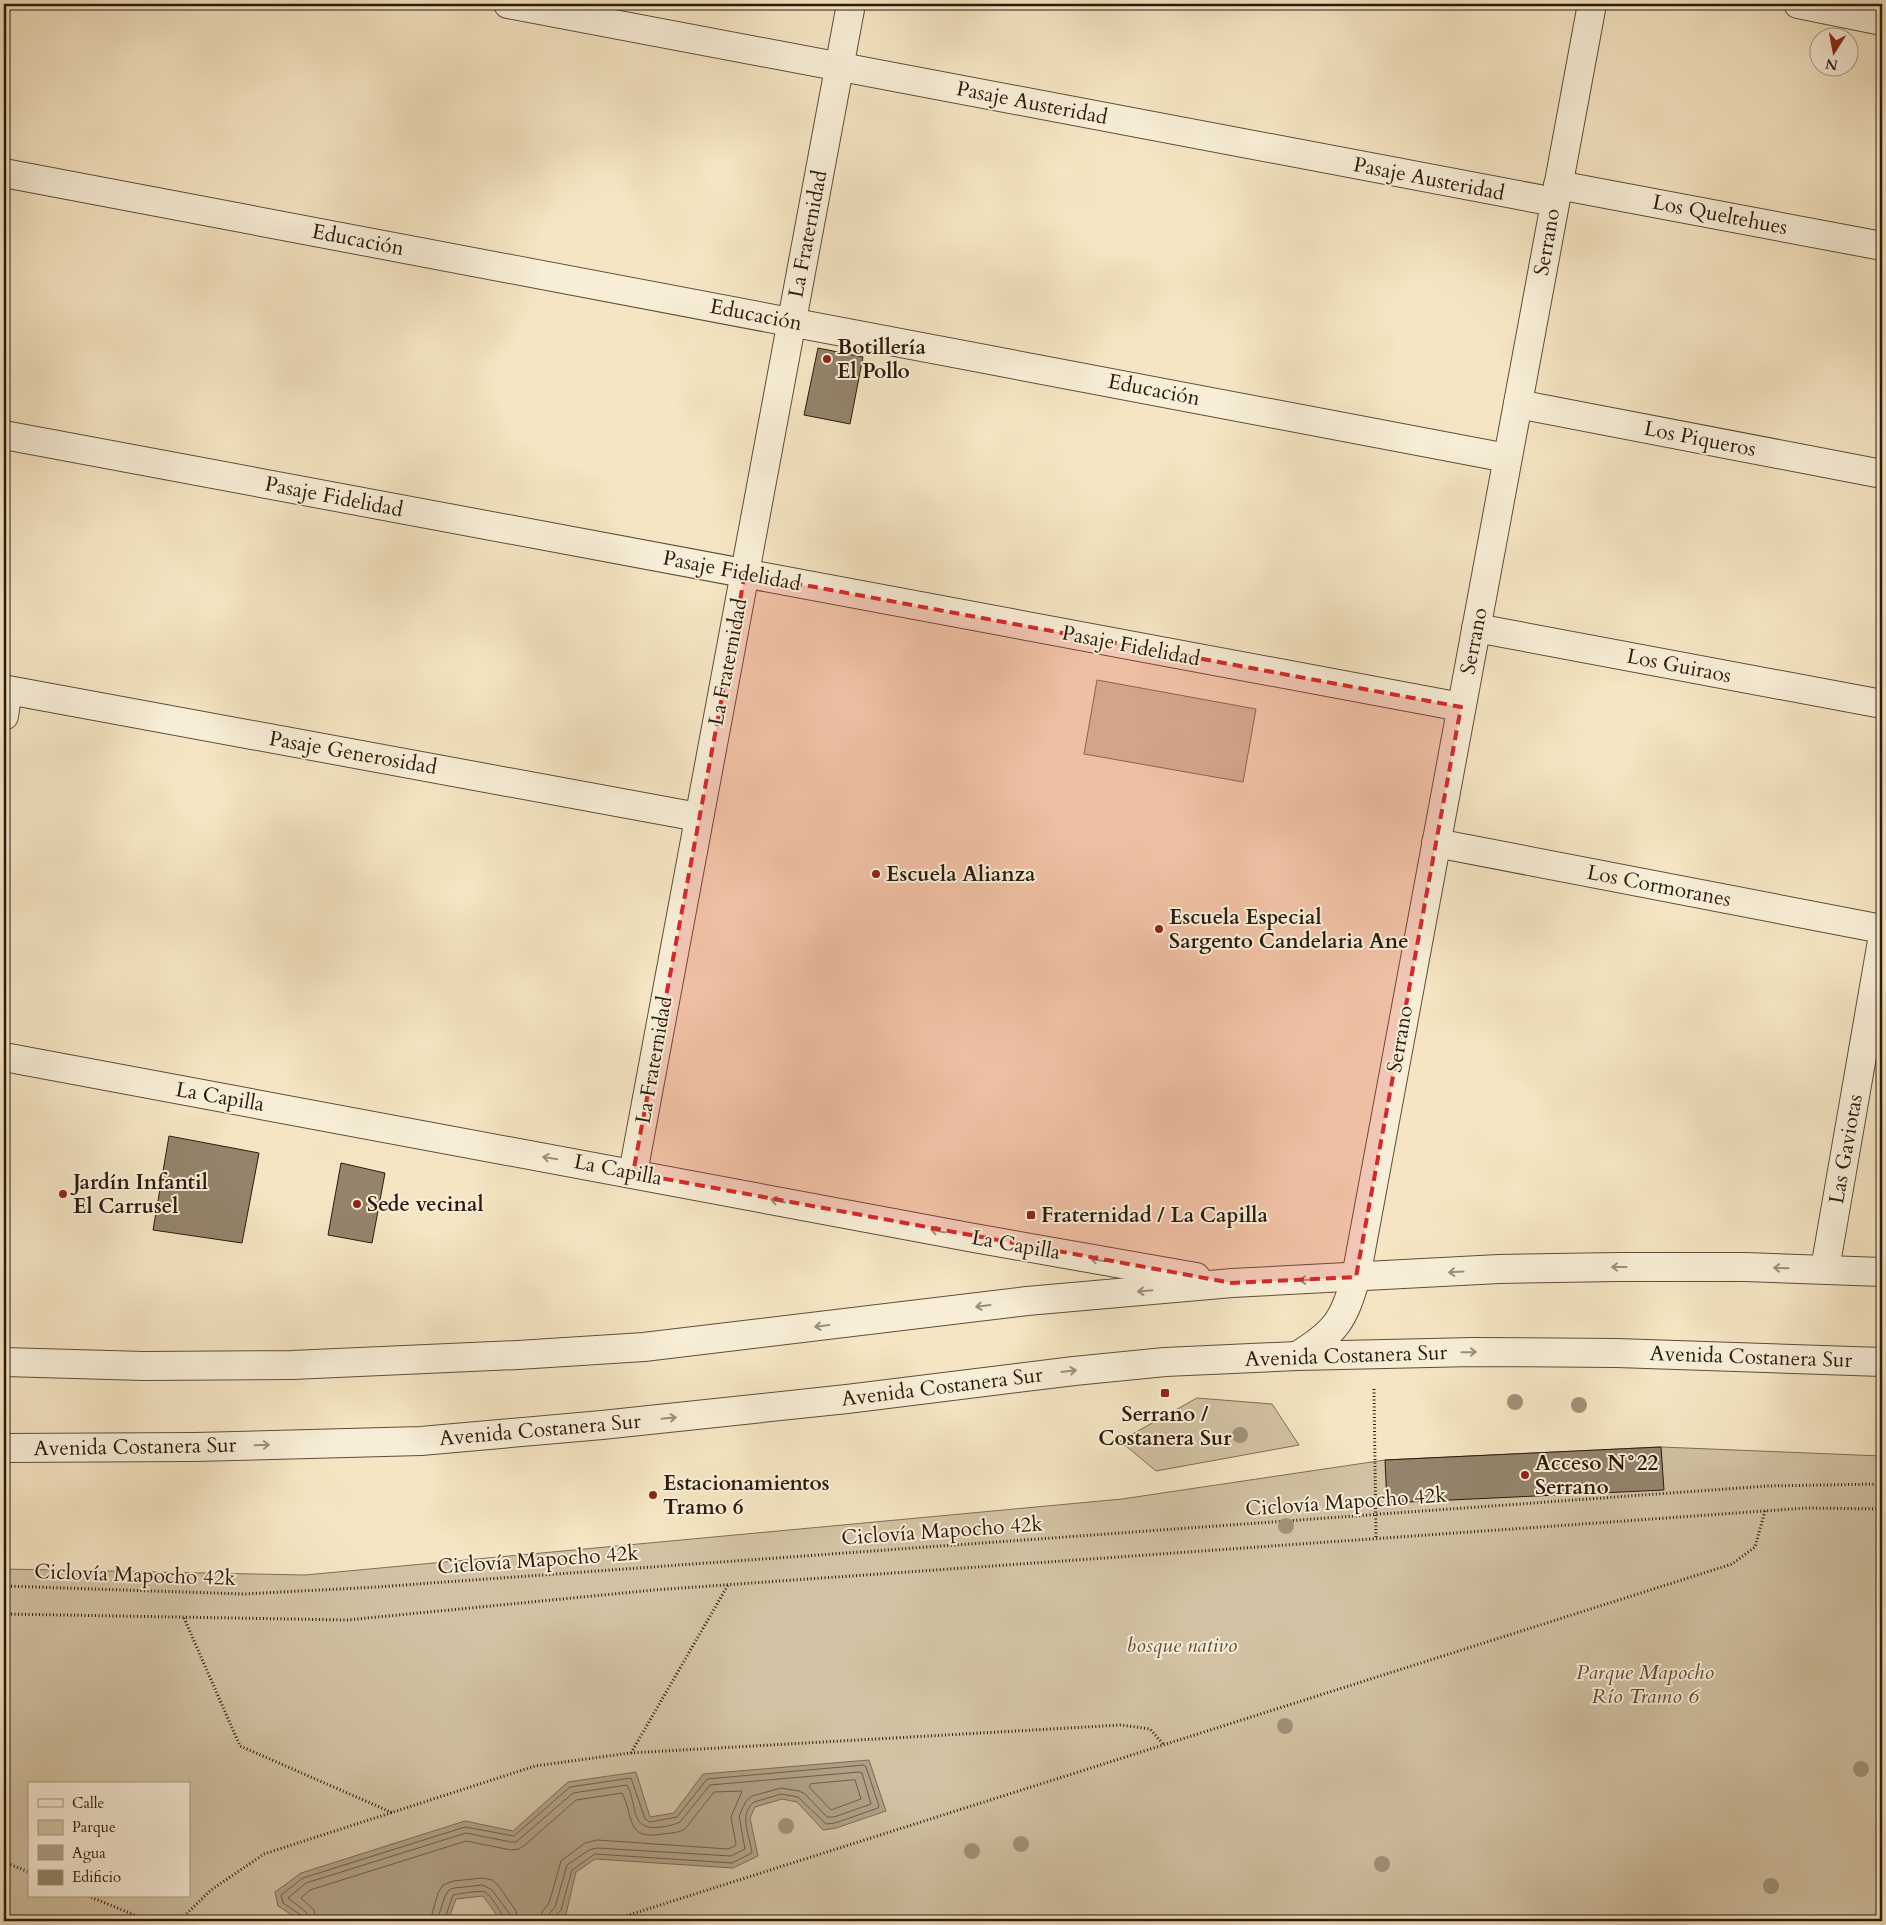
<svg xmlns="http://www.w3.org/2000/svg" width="1886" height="1925" viewBox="0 0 1886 1925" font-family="Cardo,serif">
<rect width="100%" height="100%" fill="#f5e5c2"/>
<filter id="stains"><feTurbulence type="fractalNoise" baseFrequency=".004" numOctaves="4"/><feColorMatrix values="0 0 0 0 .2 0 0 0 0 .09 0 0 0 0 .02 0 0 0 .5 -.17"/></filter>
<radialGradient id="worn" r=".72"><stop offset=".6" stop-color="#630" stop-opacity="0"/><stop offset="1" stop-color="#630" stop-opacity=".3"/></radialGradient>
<g fill="#d2c2a3" stroke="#7e6e58" fill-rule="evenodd">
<path d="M1097 680 1256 709 1243 782 1084 754Z"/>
<path d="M1197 1398 1272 1404 1299 1445 1156 1471 1120 1441Z"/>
<path d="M1661 1447 1882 1456V1921H4V1569L305 1575 1122 1499 1385 1460ZM29 1784H189V1896H29Z"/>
</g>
<path fill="#b0a085" stroke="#7a6a55" d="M869 1760 886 1811 836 1828 823 1830 797 1802 782 1799 755 1807 750 1818 758 1856 733 1868 595 1859 576 1872 566 1914 557 1921H501L483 1896 456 1899 448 1921H301L278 1906 275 1892 301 1873 465 1821 513 1831 568 1782 636 1772 650 1817 674 1813 703 1774Z"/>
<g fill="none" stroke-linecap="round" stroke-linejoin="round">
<g stroke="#6d5d4a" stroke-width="1">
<path d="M855 1780 861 1799 831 1810 809 1787 811 1784Z"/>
<path d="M303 1921 301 1915 283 1903 281 1895 303 1878 465 1827 514 1836 570 1787 631 1778 645 1819 650 1822 677 1817 707 1779 864 1765 866 1767 879 1806 878 1808 835 1823 826 1824 798 1797 781 1794 754 1802C738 1814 750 1836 752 1853L732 1863 595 1854 572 1870 561 1910 555 1916 554 1921"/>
<path d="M309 1921 306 1912 288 1898 306 1883 466 1833 511 1842H516L573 1793 627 1785C638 1805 629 1832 661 1827 668 1826 674 1825 680 1822L710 1785 859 1772 862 1773 871 1804 834 1817H827L805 1794 799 1791 781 1788 752 1796 746 1801 739 1816 745 1849 731 1856 597 1848 589 1850 567 1865 555 1907 549 1914 548 1921"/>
<path d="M316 1921 314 1910 301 1898 310 1890 466 1841 511 1850 519 1849 525 1845 576 1800 622 1793C634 1815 625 1841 662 1834 670 1833 678 1833 685 1829L714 1792 742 1791 731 1817 736 1844 735 1846 728 1849 597 1840 585 1843 561 1861 549 1903 542 1912 540 1921"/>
<path d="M430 1921 438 1893 443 1885 453 1881 483 1878 492 1880 498 1885 516 1911 518 1921"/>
<path d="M437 1921 445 1896 449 1890 454 1888 483 1885 492 1890 509 1913 511 1921"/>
<path d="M444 1921 453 1895C458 1894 480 1890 485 1892 490 1894 504 1916 505 1921"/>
</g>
</g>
<g fill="#94846c" stroke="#2a1a0e">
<path d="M818 348 863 357 850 424 804 415Z"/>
<path d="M169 1136 259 1153 242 1243 153 1230Z"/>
<path d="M341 1163 385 1173 372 1243 328 1235Z"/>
<path d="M1661 1447 1664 1490 1387 1503 1385 1460Z"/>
</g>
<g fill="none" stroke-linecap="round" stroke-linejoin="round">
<g stroke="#5d4d3b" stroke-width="30">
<g id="minor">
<path d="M508 4 1555 202"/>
<path d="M1798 4 1882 21"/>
<path d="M4 173 1507 458"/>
<path d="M1558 185 1882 246"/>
<path d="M1518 404 1882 474"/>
<path d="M4 435 1461 707"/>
<path d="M1476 628 1882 704"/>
<path d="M4 716 8 690 698 817"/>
<path d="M1436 843 1882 929"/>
<path d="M633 1173 851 4"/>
<path d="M1825 1269 1882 941"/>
<path d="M1356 1277 1592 4"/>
</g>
</g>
<g stroke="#5d4d3b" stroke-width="30">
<g id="tertiary">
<path d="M4 1057 974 1238 1196 1277"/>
<path d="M1297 1356C1336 1332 1344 1320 1356 1277"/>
<path d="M4 1362 144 1366 292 1365 518 1355 644 1347 1027 1301 1232 1283 1499 1269 1618 1267H1745L1882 1272"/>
<path d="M4 1448 195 1447 421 1441 602 1425 847 1399 1074 1371 1165 1362 1297 1356 1473 1352 1617 1353 1882 1362"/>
</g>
</g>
<g stroke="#2a1a0e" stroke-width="3" stroke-dasharray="1 2.5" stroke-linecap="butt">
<path d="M1374 1389 1376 1539"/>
<path d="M4 1586 244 1594 377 1587 1767 1486 1882 1484"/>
<path d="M4 1614 347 1620 654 1590 1807 1508 1882 1509"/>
<path d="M184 1618 240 1746 393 1813"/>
<path d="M631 1753 728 1585"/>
<path d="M4 1862 29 1872"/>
<path d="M88 1896 149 1921"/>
<path d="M179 1921 211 1890 264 1854 535 1766 630 1753 1121 1725 1150 1729 1164 1745"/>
<path d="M610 1921 1732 1564 1755 1547 1765 1511"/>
</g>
<use href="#minor" stroke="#f8eed7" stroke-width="28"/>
<use href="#tertiary" stroke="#f8eed7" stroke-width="28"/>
</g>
<g fill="#a19178">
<circle cx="1515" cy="1402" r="8"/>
<circle cx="1579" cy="1405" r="8"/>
<circle cx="1240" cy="1435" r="8"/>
<circle cx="1286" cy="1526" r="8"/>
<circle cx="1285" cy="1726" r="8"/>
<circle cx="1861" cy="1769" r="8"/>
<circle cx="786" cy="1826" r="8"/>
<circle cx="1021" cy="1844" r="8"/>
<circle cx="972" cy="1851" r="8"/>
<circle cx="1382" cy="1864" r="8"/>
<circle cx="1771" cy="1886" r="8"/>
</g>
<defs><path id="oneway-shaft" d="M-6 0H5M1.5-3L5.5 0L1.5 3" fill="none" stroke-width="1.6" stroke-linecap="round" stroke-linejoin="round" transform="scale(1.25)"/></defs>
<g stroke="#9b8f7d">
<use href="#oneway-shaft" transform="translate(550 1158) rotate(-170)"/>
<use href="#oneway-shaft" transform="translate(778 1201) rotate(-169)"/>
<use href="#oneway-shaft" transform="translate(938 1231) rotate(-169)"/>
<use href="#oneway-shaft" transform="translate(1098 1260) rotate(-170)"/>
<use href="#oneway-shaft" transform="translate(1619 1267) rotate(180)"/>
<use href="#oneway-shaft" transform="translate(1781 1268) rotate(-178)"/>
<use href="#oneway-shaft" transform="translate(1456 1272) rotate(177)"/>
<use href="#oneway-shaft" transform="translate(1307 1280) rotate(177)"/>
<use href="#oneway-shaft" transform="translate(1145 1291) rotate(175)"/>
<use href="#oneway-shaft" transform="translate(983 1306) rotate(173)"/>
<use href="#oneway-shaft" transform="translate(822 1326) rotate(173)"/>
<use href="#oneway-shaft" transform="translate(1469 1352) rotate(-1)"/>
<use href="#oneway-shaft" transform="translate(1069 1371) rotate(-7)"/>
<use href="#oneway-shaft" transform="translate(669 1418) rotate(-6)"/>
<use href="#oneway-shaft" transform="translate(262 1445) rotate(-2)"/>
</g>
<path fill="#d62828" fill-opacity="0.2" stroke="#d62828" stroke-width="4" stroke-dasharray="10 6" stroke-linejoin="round" d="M745 574 1461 707 1356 1277 1232 1283 633 1173Z"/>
<g fill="#8f2418" stroke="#f8eed7" stroke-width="2">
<circle cx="827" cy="359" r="5"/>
<circle cx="876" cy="874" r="5"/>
<circle cx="1159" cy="929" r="5"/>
<circle cx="63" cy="1194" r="5"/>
<circle cx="357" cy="1204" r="5"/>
<rect x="1026" y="1210" width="10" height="10" rx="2.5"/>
<rect x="1160" y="1388" width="10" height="10" rx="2.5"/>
<circle cx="1525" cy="1475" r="5"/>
<circle cx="653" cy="1495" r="5"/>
</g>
<g text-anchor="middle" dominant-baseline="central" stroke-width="4" stroke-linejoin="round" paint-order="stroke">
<g font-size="21" fill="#2a1a0e" stroke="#f8eed7">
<text transform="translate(1032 103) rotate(11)">Pasaje Austeridad</text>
<text transform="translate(1429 179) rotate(11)">Pasaje Austeridad</text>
<text transform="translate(1720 215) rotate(11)">Los Queltehues</text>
<text transform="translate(808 234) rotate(-79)">La Fraternidad</text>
<text transform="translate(358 240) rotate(11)">Educación</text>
<text transform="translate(1547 242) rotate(-80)">Serrano</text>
<text transform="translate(756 315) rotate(11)">Educación</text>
<text transform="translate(1154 390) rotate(11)">Educación</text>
<text transform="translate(1700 439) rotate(11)">Los Piqueros</text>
<text transform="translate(334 497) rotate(11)">Pasaje Fidelidad</text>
<text transform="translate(732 571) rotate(11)">Pasaje Fidelidad</text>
<text transform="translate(1474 641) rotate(-79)">Serrano</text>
<text transform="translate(1131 646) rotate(11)">Pasaje Fidelidad</text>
<text transform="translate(728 662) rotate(-79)">La Fraternidad</text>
<text transform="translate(1679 666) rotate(11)">Los Guiraos</text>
<text transform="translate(353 753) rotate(10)">Pasaje Generosidad</text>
<text transform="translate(1659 886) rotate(11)">Los Cormoranes</text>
<text transform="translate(1400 1039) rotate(-80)">Serrano</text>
<text transform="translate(654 1060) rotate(-80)">La Fraternidad</text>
<text transform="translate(220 1097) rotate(10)">La Capilla</text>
<text transform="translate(1846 1149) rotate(-80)">Las Gaviotas</text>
<text transform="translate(618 1170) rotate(11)">La Capilla</text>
<text transform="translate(1016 1245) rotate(10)">La Capilla</text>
<text transform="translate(1346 1356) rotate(-2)">Avenida Costanera Sur</text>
<text transform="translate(1751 1357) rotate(2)">Avenida Costanera Sur</text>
<text transform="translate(942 1387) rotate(-7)">Avenida Costanera Sur</text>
<text transform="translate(540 1430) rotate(-5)">Avenida Costanera Sur</text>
<text transform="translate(135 1447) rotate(-1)">Avenida Costanera Sur</text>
<text transform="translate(1346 1502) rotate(-4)">Ciclovía Mapocho 42k</text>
<text transform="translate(942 1531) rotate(-4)">Ciclovía Mapocho 42k</text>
<text transform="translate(538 1560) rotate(-4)">Ciclovía Mapocho 42k</text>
<text transform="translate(135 1575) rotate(2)">Ciclovía Mapocho 42k</text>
</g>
<g font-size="21" font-weight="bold" fill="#2a1a0e" stroke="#f8eed7" text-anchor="start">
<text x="837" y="347">Botillería<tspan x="837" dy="24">El Pollo</tspan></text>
<text x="886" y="874">Escuela Alianza</text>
<text x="1169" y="917">Escuela Especial<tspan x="1169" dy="24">Sargento Candelaria Ane</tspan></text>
<text x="73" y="1182">Jardín Infantil<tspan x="73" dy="24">El Carrusel</tspan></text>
<text x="367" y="1204">Sede vecinal</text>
<text x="1041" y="1215">Fraternidad / La Capilla</text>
<text x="1165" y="1414" text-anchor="middle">Serrano /<tspan x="1165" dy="24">Costanera Sur</tspan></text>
<text x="1535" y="1463">Acceso N°22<tspan x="1535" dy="24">Serrano</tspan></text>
<text x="663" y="1483">Estacionamientos<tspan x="663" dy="24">Tramo 6</tspan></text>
</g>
<g font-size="21" font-style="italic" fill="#5c4c3b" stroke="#f8eed7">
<text x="1182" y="1645">bosque nativo</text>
<text x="1645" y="1672">Parque Mapocho<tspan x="1645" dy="24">Río Tramo 6</tspan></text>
</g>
</g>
<rect width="1886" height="1925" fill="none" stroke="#f5e5c2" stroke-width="20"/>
<rect x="5" y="5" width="1876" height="1915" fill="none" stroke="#2a1a0e" stroke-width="2.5"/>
<rect x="10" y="10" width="1866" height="1905" fill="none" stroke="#2a1a0e"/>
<rect x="28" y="1782" width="162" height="115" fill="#f8eed7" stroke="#a69987"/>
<rect x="38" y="1799" width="25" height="8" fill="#f8eed7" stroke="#a69987"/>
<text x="72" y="1808" font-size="15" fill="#2a1a0e">Calle</text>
<rect x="38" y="1820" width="25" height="15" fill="#d2c2a3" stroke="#a69987"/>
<text x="72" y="1832" font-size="15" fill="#2a1a0e">Parque</text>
<rect x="38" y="1845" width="25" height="15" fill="#b0a085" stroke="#a69987"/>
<text x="72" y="1858" font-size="15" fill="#2a1a0e">Agua</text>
<rect x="38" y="1870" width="25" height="15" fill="#94846c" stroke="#a69987"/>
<text x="72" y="1882" font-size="15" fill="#2a1a0e">Edificio</text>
<g transform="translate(1834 52) rotate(191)"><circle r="24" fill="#f8eed7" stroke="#a69987"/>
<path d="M0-4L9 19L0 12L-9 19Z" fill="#8f2418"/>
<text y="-8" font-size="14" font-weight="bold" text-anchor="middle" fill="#2a1a0e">N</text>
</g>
<rect width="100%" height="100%" filter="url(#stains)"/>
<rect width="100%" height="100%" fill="url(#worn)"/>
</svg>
